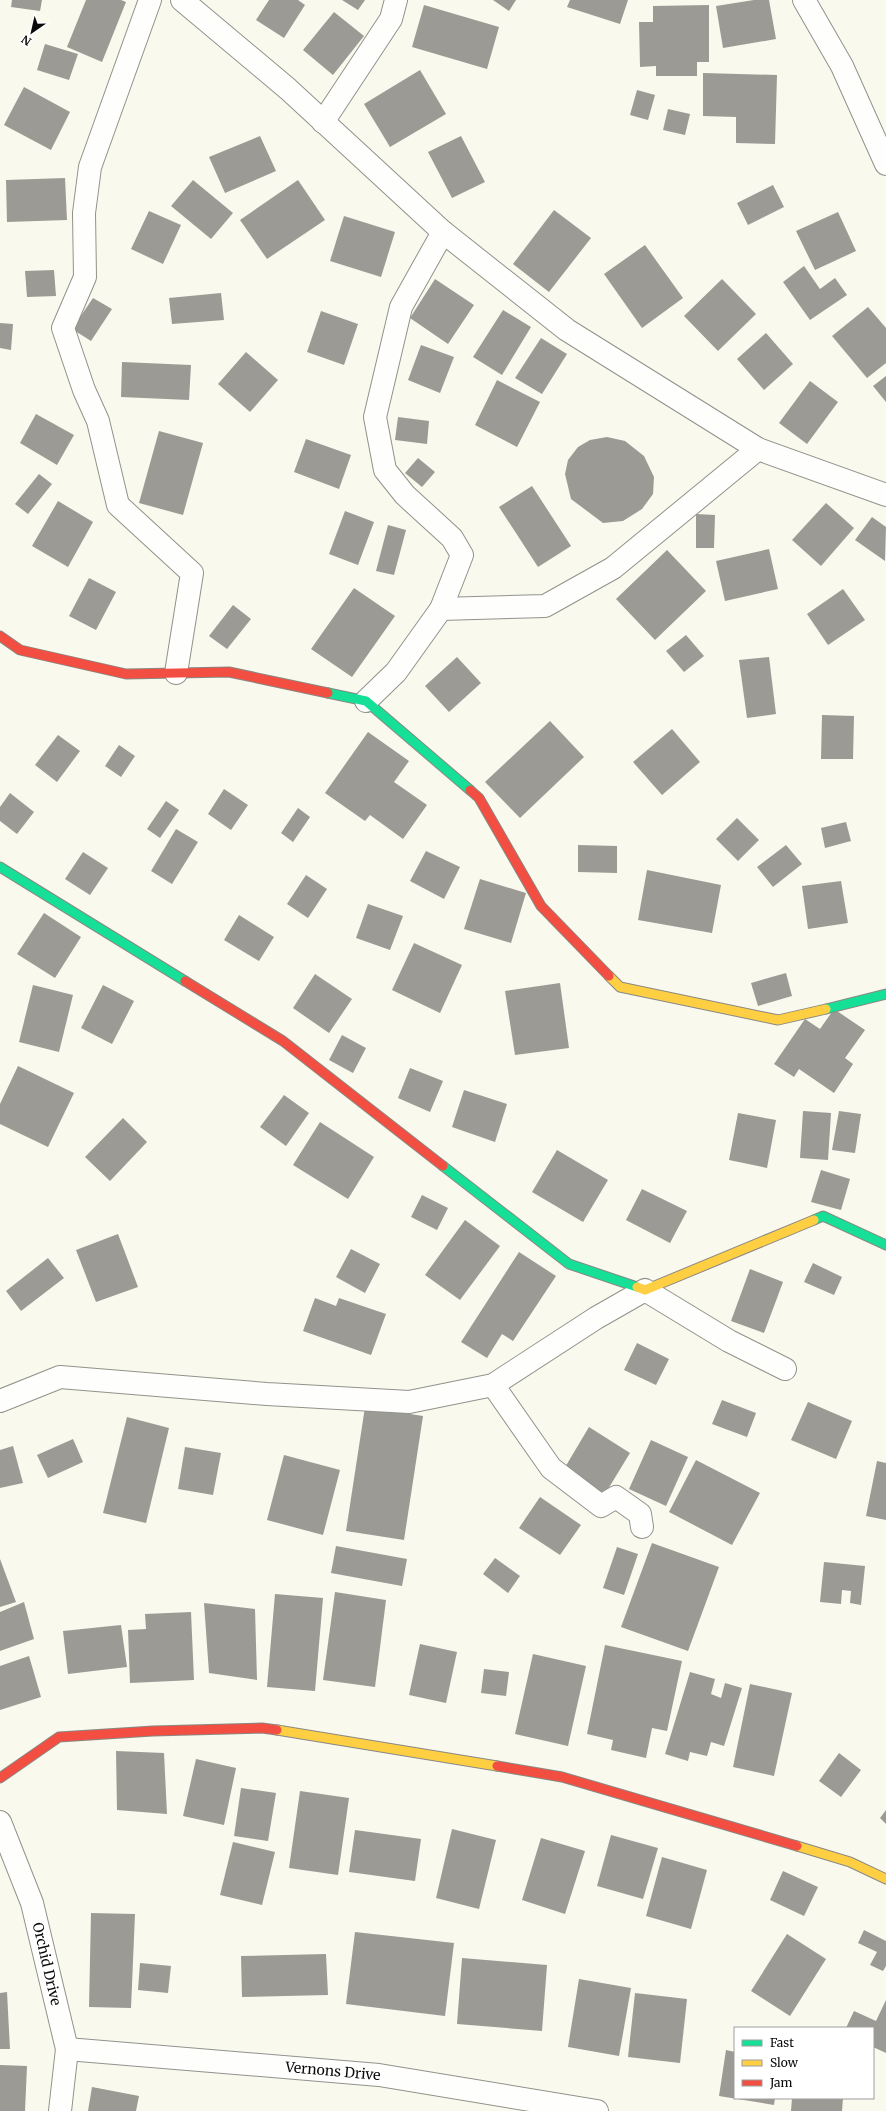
<svg xmlns="http://www.w3.org/2000/svg" width="886" height="2111" viewBox="0 0 886 2111" font-family="Merriweather,serif">
<rect width="100%" height="100%" fill="#faf9ed"/>
<g fill="#9c9a94">
<path d="M12 0H42L40 11 11 7Z"/>
<path d="M86 0H121L126 2 102 62 67 47Z"/>
<path d="M269 0H298L305 5 284 38 256 20Z"/>
<path d="M342 0H365L358 10Z"/>
<path d="M493 0H516L509 11Z"/>
<path d="M570 0H628L620 24 567 7Z"/>
<path d="M754 0H769L776 39 723 48 716 6Z"/>
<path d="M424 5 499 27 487 69 412 47Z"/>
<path d="M709 5V62H697V76H656V66L640 67 639 22H653V6Z"/>
<path d="M334 12 364 36 333 75 303 50Z"/>
<path d="M45 44 78 54 69 80 37 70Z"/>
<path d="M420 70 446 114 390 147 364 104Z"/>
<path d="M703 73 777 75 775 144 736 143V117L703 116Z"/>
<path d="M24 87 70 112 51 150 4 125Z"/>
<path d="M637 90 655 95 648 120 630 115Z"/>
<path d="M668 109 690 114 685 135 663 130Z"/>
<path d="M260 136 276 171 225 193 209 157Z"/>
<path d="M461 136 485 182 452 198 428 152Z"/>
<path d="M65 178 67 220 7 222 6 180Z"/>
<path d="M193 180 233 213 211 239 171 206Z"/>
<path d="M298 180 325 220 267 259 240 220Z"/>
<path d="M773 185 784 207 748 225 737 203Z"/>
<path d="M554 210 591 238 549 292 513 264Z"/>
<path d="M149 211 181 225 163 264 131 249Z"/>
<path d="M838 212 856 251 815 270 796 231Z"/>
<path d="M344 216 395 232 381 277 330 261Z"/>
<path d="M645 245 683 298 642 328 604 274Z"/>
<path d="M804 266 820 289 835 278 847 295 810 320 783 282Z"/>
<path d="M54 270 56 296 27 297 25 271Z"/>
<path d="M435 279 474 305 448 344 410 318Z"/>
<path d="M722 279 756 314 718 351 684 316Z"/>
<path d="M221 293 224 320 172 324 169 298Z"/>
<path d="M93 298 112 309 91 341 72 329Z"/>
<path d="M868 307 886 328V363L867 378 832 336Z"/>
<path d="M503 310 531 327 502 375 473 357Z"/>
<path d="M321 311 358 324 344 365 307 352Z"/>
<path d="M0 323 13 324 11 350 0 348Z"/>
<path d="M766 333 793 364 764 390 737 359Z"/>
<path d="M541 338 567 354 542 394 515 378Z"/>
<path d="M421 345 454 357 440 393 408 380Z"/>
<path d="M246 352 278 380 250 412 218 384Z"/>
<path d="M122 362 191 365 189 400 121 397Z"/>
<path d="M886 376V402L873 386Z"/>
<path d="M497 380 540 402 517 447 475 425Z"/>
<path d="M810 381 838 402 807 444 779 423Z"/>
<path d="M36 414 74 435 57 465 20 443Z"/>
<path d="M398 417 429 421 427 444 395 440Z"/>
<path d="M159 431 203 443 183 515 139 503Z"/>
<path d="M607 437 625 441 644 456 654 477 653 494 642 509 623 521 603 523 571 499 565 474 568 460 578 447 590 440Z"/>
<path d="M306 439 351 455 339 489 294 472Z"/>
<path d="M418 458 435 472 422 487 405 473Z"/>
<path d="M39 474 52 484 28 514 15 504Z"/>
<path d="M532 486 571 546 538 567 499 507Z"/>
<path d="M58 501 93 522 68 567 32 546Z"/>
<path d="M826 503 854 528 821 566 792 540Z"/>
<path d="M345 511 374 522 358 565 329 554Z"/>
<path d="M696 514 715 515 714 548H696Z"/>
<path d="M872 517 886 527 885 561 855 540Z"/>
<path d="M388 525 406 530 394 575 376 571Z"/>
<path d="M769 549 778 589 725 601 716 561Z"/>
<path d="M667 550 706 591 655 640 616 599Z"/>
<path d="M89 578 116 592 96 630 69 616Z"/>
<path d="M354 588 395 616 352 677 311 649Z"/>
<path d="M843 589 865 620 828 645 807 614Z"/>
<path d="M233 605 251 619 227 649 209 636Z"/>
<path d="M686 635 704 656 684 672 666 651Z"/>
<path d="M457 657 481 683 449 712 425 686Z"/>
<path d="M769 657 776 714 747 718 739 660Z"/>
<path d="M822 715 854 716 853 759H821Z"/>
<path d="M550 721 584 757 520 818 485 782Z"/>
<path d="M672 729 700 762 662 795 633 762Z"/>
<path d="M368 732 409 761 394 782 427 805 403 839 370 815 365 821 325 793Z"/>
<path d="M58 735 80 751 57 782 35 765Z"/>
<path d="M119 745 135 756 121 777 105 766Z"/>
<path d="M224 789 248 805 231 830 208 814Z"/>
<path d="M10 793 34 812 17 834 0 821V807Z"/>
<path d="M166 801 179 810 160 838 147 829Z"/>
<path d="M298 808 310 817 293 842 281 833Z"/>
<path d="M737 818 759 840 738 861 716 839Z"/>
<path d="M846 822 851 841 825 848 821 828Z"/>
<path d="M176 829 198 842 172 884 151 871Z"/>
<path d="M578 845 617 846V873L578 872Z"/>
<path d="M786 845 802 864 773 887 757 867Z"/>
<path d="M426 851 460 867 444 899 410 881Z"/>
<path d="M83 852 108 868 90 895 65 879Z"/>
<path d="M647 870 721 885 712 933 638 920Z"/>
<path d="M306 875 327 889 308 918 287 904Z"/>
<path d="M480 879 526 893 511 943 464 929Z"/>
<path d="M841 881 848 923 808 929 802 886Z"/>
<path d="M368 904 403 916 390 950 356 938Z"/>
<path d="M44 913 81 937 55 978 17 954Z"/>
<path d="M239 915 274 937 259 961 224 940Z"/>
<path d="M414 943 462 965 440 1013 392 990Z"/>
<path d="M786 973 792 996 758 1006 751 983Z"/>
<path d="M315 974 352 999 329 1033 293 1008Z"/>
<path d="M560 983 569 1048 515 1055 505 991Z"/>
<path d="M33 985 73 995 59 1052 19 1042Z"/>
<path d="M103 985 134 1001 112 1044 81 1028Z"/>
<path d="M834 1009 865 1030 845 1058 853 1064 834 1093 799 1069 794 1077 774 1064 805 1019 820 1029Z"/>
<path d="M342 1035 366 1048 353 1073 329 1060Z"/>
<path d="M18 1066 74 1093 48 1147 0 1124V1104Z"/>
<path d="M410 1068 443 1081 430 1112 398 1098Z"/>
<path d="M464 1090 507 1104 495 1142 452 1127Z"/>
<path d="M284 1095 309 1113 286 1146 260 1127Z"/>
<path d="M803 1111 831 1113 828 1160 800 1158Z"/>
<path d="M839 1111 861 1114 855 1153 832 1150Z"/>
<path d="M738 1113 776 1120 767 1168 729 1160Z"/>
<path d="M123 1118 147 1142 110 1181 85 1157Z"/>
<path d="M320 1122 374 1157 348 1199 293 1165Z"/>
<path d="M557 1150 608 1180 583 1222 532 1192Z"/>
<path d="M821 1170 850 1179 841 1210 811 1202Z"/>
<path d="M642 1189 687 1211 670 1243 626 1220Z"/>
<path d="M422 1195 448 1208 437 1230 411 1217Z"/>
<path d="M465 1220 500 1246 460 1300 425 1275Z"/>
<path d="M118 1234 138 1287 96 1302 76 1250Z"/>
<path d="M351 1249 380 1264 365 1293 336 1277Z"/>
<path d="M519 1252 556 1276 513 1341 502 1334 487 1358 461 1342Z"/>
<path d="M48 1258 64 1278 21 1311 6 1291Z"/>
<path d="M813 1263 842 1277 834 1295 804 1282Z"/>
<path d="M750 1269 783 1282 764 1333 731 1321Z"/>
<path d="M315 1298 336 1306 339 1298 386 1314 371 1355 303 1331Z"/>
<path d="M637 1343 669 1359 656 1385 624 1370Z"/>
<path d="M722 1400 756 1413 747 1437 712 1424Z"/>
<path d="M808 1402 852 1421 836 1459 791 1440Z"/>
<path d="M365 1407 423 1416 404 1540 346 1531Z"/>
<path d="M127 1417 169 1428 146 1523 103 1513Z"/>
<path d="M589 1427 630 1453 605 1494 564 1469Z"/>
<path d="M73 1439 83 1462 48 1478 37 1455Z"/>
<path d="M651 1440 688 1457 666 1506 629 1489Z"/>
<path d="M13 1446 23 1483 0 1488V1450Z"/>
<path d="M185 1447 221 1453 213 1495 178 1489Z"/>
<path d="M284 1455 340 1470 323 1535 267 1520Z"/>
<path d="M696 1460 760 1493 732 1545 669 1512Z"/>
<path d="M877 1461 886 1463V1520L866 1516Z"/>
<path d="M540 1497 581 1525 560 1555 519 1528Z"/>
<path d="M652 1543 719 1567 688 1651 621 1627Z"/>
<path d="M336 1546 407 1559 402 1586 331 1573Z"/>
<path d="M617 1547 638 1554 624 1595 603 1588Z"/>
<path d="M495 1558 520 1576 508 1593 483 1574Z"/>
<path d="M0 1559 16 1602 0 1607Z"/>
<path d="M824 1562 865 1566 861 1605 850 1603 851 1591 842 1590 841 1604 820 1602Z"/>
<path d="M335 1592 386 1600 375 1687 323 1680Z"/>
<path d="M275 1594 323 1598 315 1691 267 1687Z"/>
<path d="M24 1602 34 1639 0 1651V1612Z"/>
<path d="M204 1603 255 1609 257 1680 209 1673Z"/>
<path d="M191 1612 194 1680 130 1683 128 1630 146 1629 145 1614Z"/>
<path d="M121 1625 127 1667 68 1674 63 1631Z"/>
<path d="M420 1644 457 1652 446 1703 409 1695Z"/>
<path d="M605 1645 682 1661 667 1731 652 1728 646 1758 611 1750 613 1740 587 1734Z"/>
<path d="M533 1654 586 1666 568 1746 515 1734Z"/>
<path d="M29 1656 41 1697 0 1710V1666Z"/>
<path d="M484 1669 509 1672 506 1696 481 1693Z"/>
<path d="M690 1672 715 1679 711 1694 721 1698 725 1683 742 1688 724 1746 711 1742 707 1756 690 1752 688 1761 665 1754Z"/>
<path d="M750 1684 792 1693 774 1776 733 1767Z"/>
<path d="M116 1751 164 1753 167 1814 117 1810Z"/>
<path d="M839 1753 861 1770 841 1797 819 1781Z"/>
<path d="M196 1759 236 1768 224 1825 183 1816Z"/>
<path d="M241 1788 276 1793 268 1841 234 1836Z"/>
<path d="M300 1791 349 1798 338 1875 289 1868Z"/>
<path d="M886 1810V1824L880 1818Z"/>
<path d="M452 1829 496 1840 479 1909 436 1898Z"/>
<path d="M355 1830 421 1839 415 1881 349 1872Z"/>
<path d="M611 1835 658 1848 643 1899 597 1886Z"/>
<path d="M541 1838 585 1851 565 1914 522 1900Z"/>
<path d="M233 1842 275 1852 262 1905 220 1895Z"/>
<path d="M662 1857 707 1870 691 1929 646 1916Z"/>
<path d="M783 1871 818 1887 804 1916 770 1900Z"/>
<path d="M91 1913 135 1914 131 2008 89 2007Z"/>
<path d="M864 1930 886 1941V1966L883 1971 870 1965 877 1952 858 1943Z"/>
<path d="M355 1932 454 1943 445 2016 346 2004Z"/>
<path d="M787 1934 826 1959 790 2016 751 1991Z"/>
<path d="M326 1954 328 1995 242 1997 241 1956Z"/>
<path d="M462 1958 547 1965 542 2031 457 2024Z"/>
<path d="M140 1963 171 1966 168 1993 138 1990Z"/>
<path d="M579 1979 631 1988 619 2056 568 2047Z"/>
<path d="M7 1992 10 2049H0V1993Z"/>
<path d="M635 1993 687 1999 680 2063 628 2057Z"/>
<path d="M886 2000V2053L873 2047V2028H846L854 2011 876 2021Z"/>
<path d="M726 2050 735 2052V2098H775L774 2105 719 2096Z"/>
<path d="M0 2065 27 2066 25 2111H0Z"/>
<path d="M92 2087 139 2096 136 2111H88Z"/>
<path d="M792 2098H843L842 2111H791Z"/>
</g>
<g fill="none" stroke-linecap="round" stroke-linejoin="round">
<g stroke="#92928c" stroke-width="24">
<g id="street">
<path d="M150 0 90 167 84 213 85 277 63 328 84 390 98 421 118 505 192 573 176 673"/>
<path d="M182 0 288 89 443 232 567 330 758 449 886 495"/>
<path d="M804 0 842 66 886 164"/>
<path d="M323 122 391 19 396 0"/>
<path d="M441 609 545 606 613 568 758 449"/>
<path d="M366 701 396 672 441 609 462 555 452 538 405 495 385 470 375 417 401 307 443 232"/>
<path d="M493 1385 551 1468 601 1506 616 1497 640 1514 642 1527"/>
<path d="M0 1401 60 1377 267 1394 409 1402 493 1385 596 1318 645 1290 729 1341 785 1369"/>
<path d="M0 1822 32 1903 67 2049 60 2111"/>
<path d="M67 2049 379 2075 597 2111"/>
</g>
</g>
<g stroke="#898883" stroke-width="11">
<g id="fast">
<path d="M328 693 366 701 470 790"/>
<path d="M0 867 185 981"/>
<path d="M826 1009 886 994"/>
<path d="M443 1166 569 1264 637 1287"/>
<path d="M814 1220 823 1216 886 1245"/>
</g>
</g>
<g stroke="#898883" stroke-width="11">
<g id="slow">
<path d="M609 976 620 987 778 1020 826 1009"/>
<path d="M637 1287 645 1290 814 1220"/>
<path d="M277 1730 497 1766"/>
<path d="M797 1846 850 1862 886 1879"/>
</g>
</g>
<g stroke="#898883" stroke-width="11">
<g id="jam">
<path d="M0 636 20 650 126 674 229 672 328 693"/>
<path d="M470 790 479 798 541 906 609 976"/>
<path d="M185 981 283 1041 443 1166"/>
<path d="M497 1766 562 1777 797 1846"/>
<path d="M0 1778 59 1737 153 1731 262 1728 277 1730"/>
</g>
</g>
<use href="#street" stroke="#fefefc" stroke-width="22"/>
<use href="#fast" stroke="#16e098" stroke-width="9"/>
<use href="#slow" stroke="#ffcf43" stroke-width="9"/>
<use href="#jam" stroke="#f24e42" stroke-width="9"/>
</g>
<g text-anchor="middle" dominant-baseline="central" stroke-width="4" stroke-linejoin="round" paint-order="stroke">
<g font-size="14" fill="#0a0a0a" stroke="#fff">
<text transform="translate(47 1964) rotate(77)">Orchid Drive</text>
<text transform="translate(333 2071) rotate(5)">Vernons Drive</text>
</g>
</g>
<rect x="734" y="2027" width="140" height="72" fill="#ffffff" stroke="#9d9d9d"/>
<rect x="742" y="2040" width="20" height="6" fill="#16e098" stroke="#9d9d9d"/>
<text x="770" y="2047" font-size="12" fill="#0a0a0a">Fast</text>
<rect x="742" y="2060" width="20" height="6" fill="#ffcf43" stroke="#9d9d9d"/>
<text x="770" y="2067" font-size="12" fill="#0a0a0a">Slow</text>
<rect x="742" y="2080" width="20" height="6" fill="#f24e42" stroke="#9d9d9d"/>
<text x="770" y="2087" font-size="12" fill="#0a0a0a">Jam</text>
<g transform="translate(32 32) rotate(214)" stroke="#ffffff" stroke-width="3" paint-order="stroke">
<path d="M0-3L7 15L0 10L-7 15Z" fill="#0a0a0a"/>
<text y="-6" font-size="11" font-weight="bold" text-anchor="middle" fill="#0a0a0a">N</text>
</g>
</svg>
